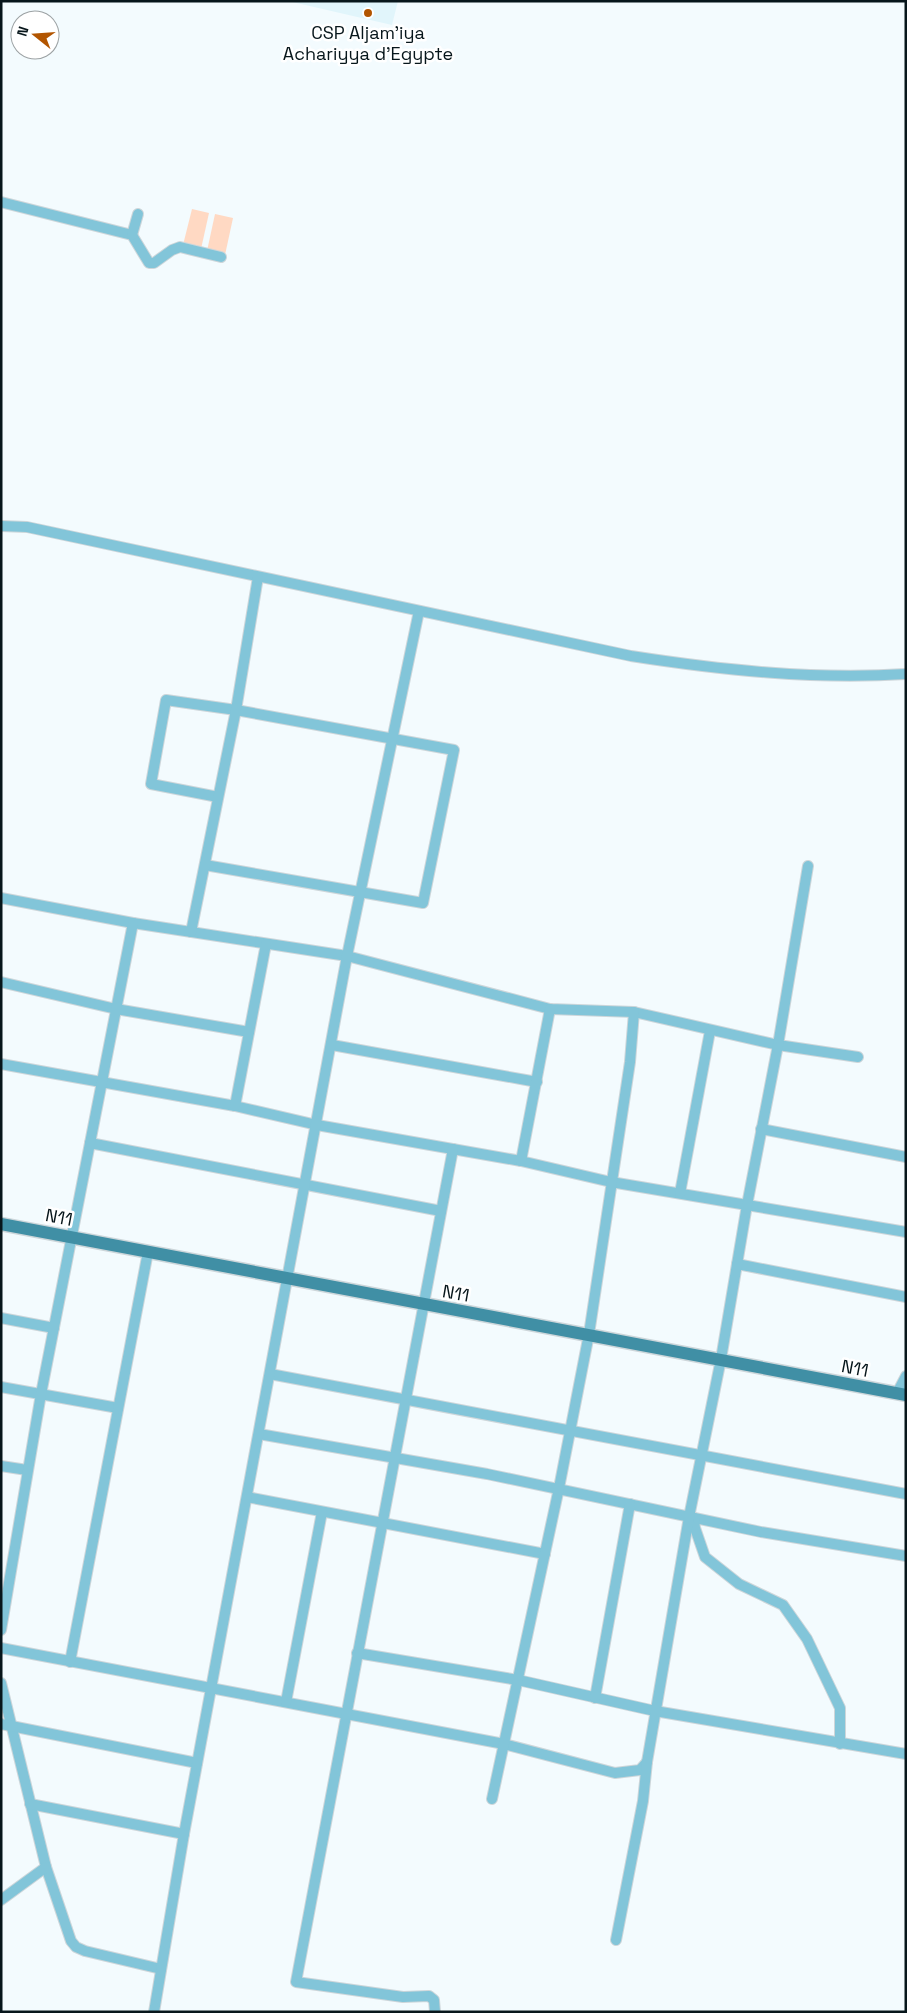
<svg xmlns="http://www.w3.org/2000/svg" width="907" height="2013" viewBox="0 0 907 2013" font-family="'Space Grotesk',sans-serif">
<rect width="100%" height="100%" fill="#f3fbfe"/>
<path fill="#e1f5fb" d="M288 1H398L392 25Z"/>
<g fill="#ffd9c3">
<path d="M192 209 209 213 201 249 183 245Z"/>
<path d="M215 214 233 218 225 255 207 251Z"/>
</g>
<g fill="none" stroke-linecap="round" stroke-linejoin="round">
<g stroke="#cdd6da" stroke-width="12">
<g id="minor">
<path d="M1 202 132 235 149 263H154L172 250 180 247 221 257"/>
<path d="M132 235 138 214"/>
<path d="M1 526 27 527 631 656C721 670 815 680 906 674"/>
<path d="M205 865 423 903 454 750 236 710 166 700 151 784 218 797"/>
<path d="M1 898 133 923 347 956 550 1009 634 1012 778 1045 858 1057"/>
<path d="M191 932 236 710 258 577"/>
<path d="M1 982 116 1009 249 1032"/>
<path d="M332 1045 537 1082"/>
<path d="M1 1064 235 1106 317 1125 521 1161 611 1182 906 1232"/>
<path d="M235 1106 266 944"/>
<path d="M761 1129 906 1157"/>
<path d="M90 1143 441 1211"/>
<path d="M521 1161 550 1009"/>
<path d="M680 1193 710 1031"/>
<path d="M737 1264 906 1297"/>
<path d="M1 1318 54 1328"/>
<path d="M270 1374 906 1494"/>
<path d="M1 1387 118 1408"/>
<path d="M897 1393 906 1376"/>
<path d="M259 1434 487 1474 761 1532 906 1556"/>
<path d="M1 1466 27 1470"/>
<path d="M247 1497 545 1554"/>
<path d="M694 1518 695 1528 705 1557 739 1584 783 1605 807 1639 840 1708V1744"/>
<path d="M1 1630 41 1394 133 923"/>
<path d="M1 1648 504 1744 615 1773 640 1770 647 1762"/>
<path d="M357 1653 518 1680 655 1711 906 1754"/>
<path d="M70 1662 148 1252"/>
<path d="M1 1683 46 1867 71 1941 76 1947 85 1951 161 1969"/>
<path d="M595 1698 630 1504"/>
<path d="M286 1702 322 1512"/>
<path d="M1 1724 197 1763"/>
<path d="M492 1799 559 1488 589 1334 630 1062 634 1012"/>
<path d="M30 1804 184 1834"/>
<path d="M1 1900 46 1867"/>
<path d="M616 1940 643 1801 647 1762 689 1517 721 1359 747 1205 778 1045 808 866"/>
<path d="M154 2012 184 1834 347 956 419 611"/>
<path d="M435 2012 434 2000 429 1996 403 1997 296 1982 453 1149"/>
</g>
</g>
<g stroke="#cdd6da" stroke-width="15">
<path id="major" d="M1 1224 906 1395"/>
</g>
<use href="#minor" stroke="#82c5d9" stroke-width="10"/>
<use href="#major" stroke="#408fa5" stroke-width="12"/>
</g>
<circle fill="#b25500" stroke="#fff" stroke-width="2" cx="368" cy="13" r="5"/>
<g text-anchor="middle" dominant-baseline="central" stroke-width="5" stroke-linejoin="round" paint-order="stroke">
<g font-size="18" fill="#07161b" stroke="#fff">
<text x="368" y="32">CSP Aljam'iya<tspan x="368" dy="21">Achariyya d'Egypte</tspan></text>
</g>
<g font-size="18" fill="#07161b" stroke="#fff">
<text transform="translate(59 1217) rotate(11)">N11</text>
<text transform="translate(456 1293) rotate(10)">N11</text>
<text transform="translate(855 1368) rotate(11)">N11</text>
</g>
</g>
<rect width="907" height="2013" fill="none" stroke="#07161b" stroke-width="5"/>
<g transform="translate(35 35) rotate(287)"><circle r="24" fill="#ffffff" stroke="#9ca2a4"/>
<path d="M0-4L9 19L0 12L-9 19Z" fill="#b25500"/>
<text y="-8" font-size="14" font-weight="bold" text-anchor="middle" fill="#07161b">N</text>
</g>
</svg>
